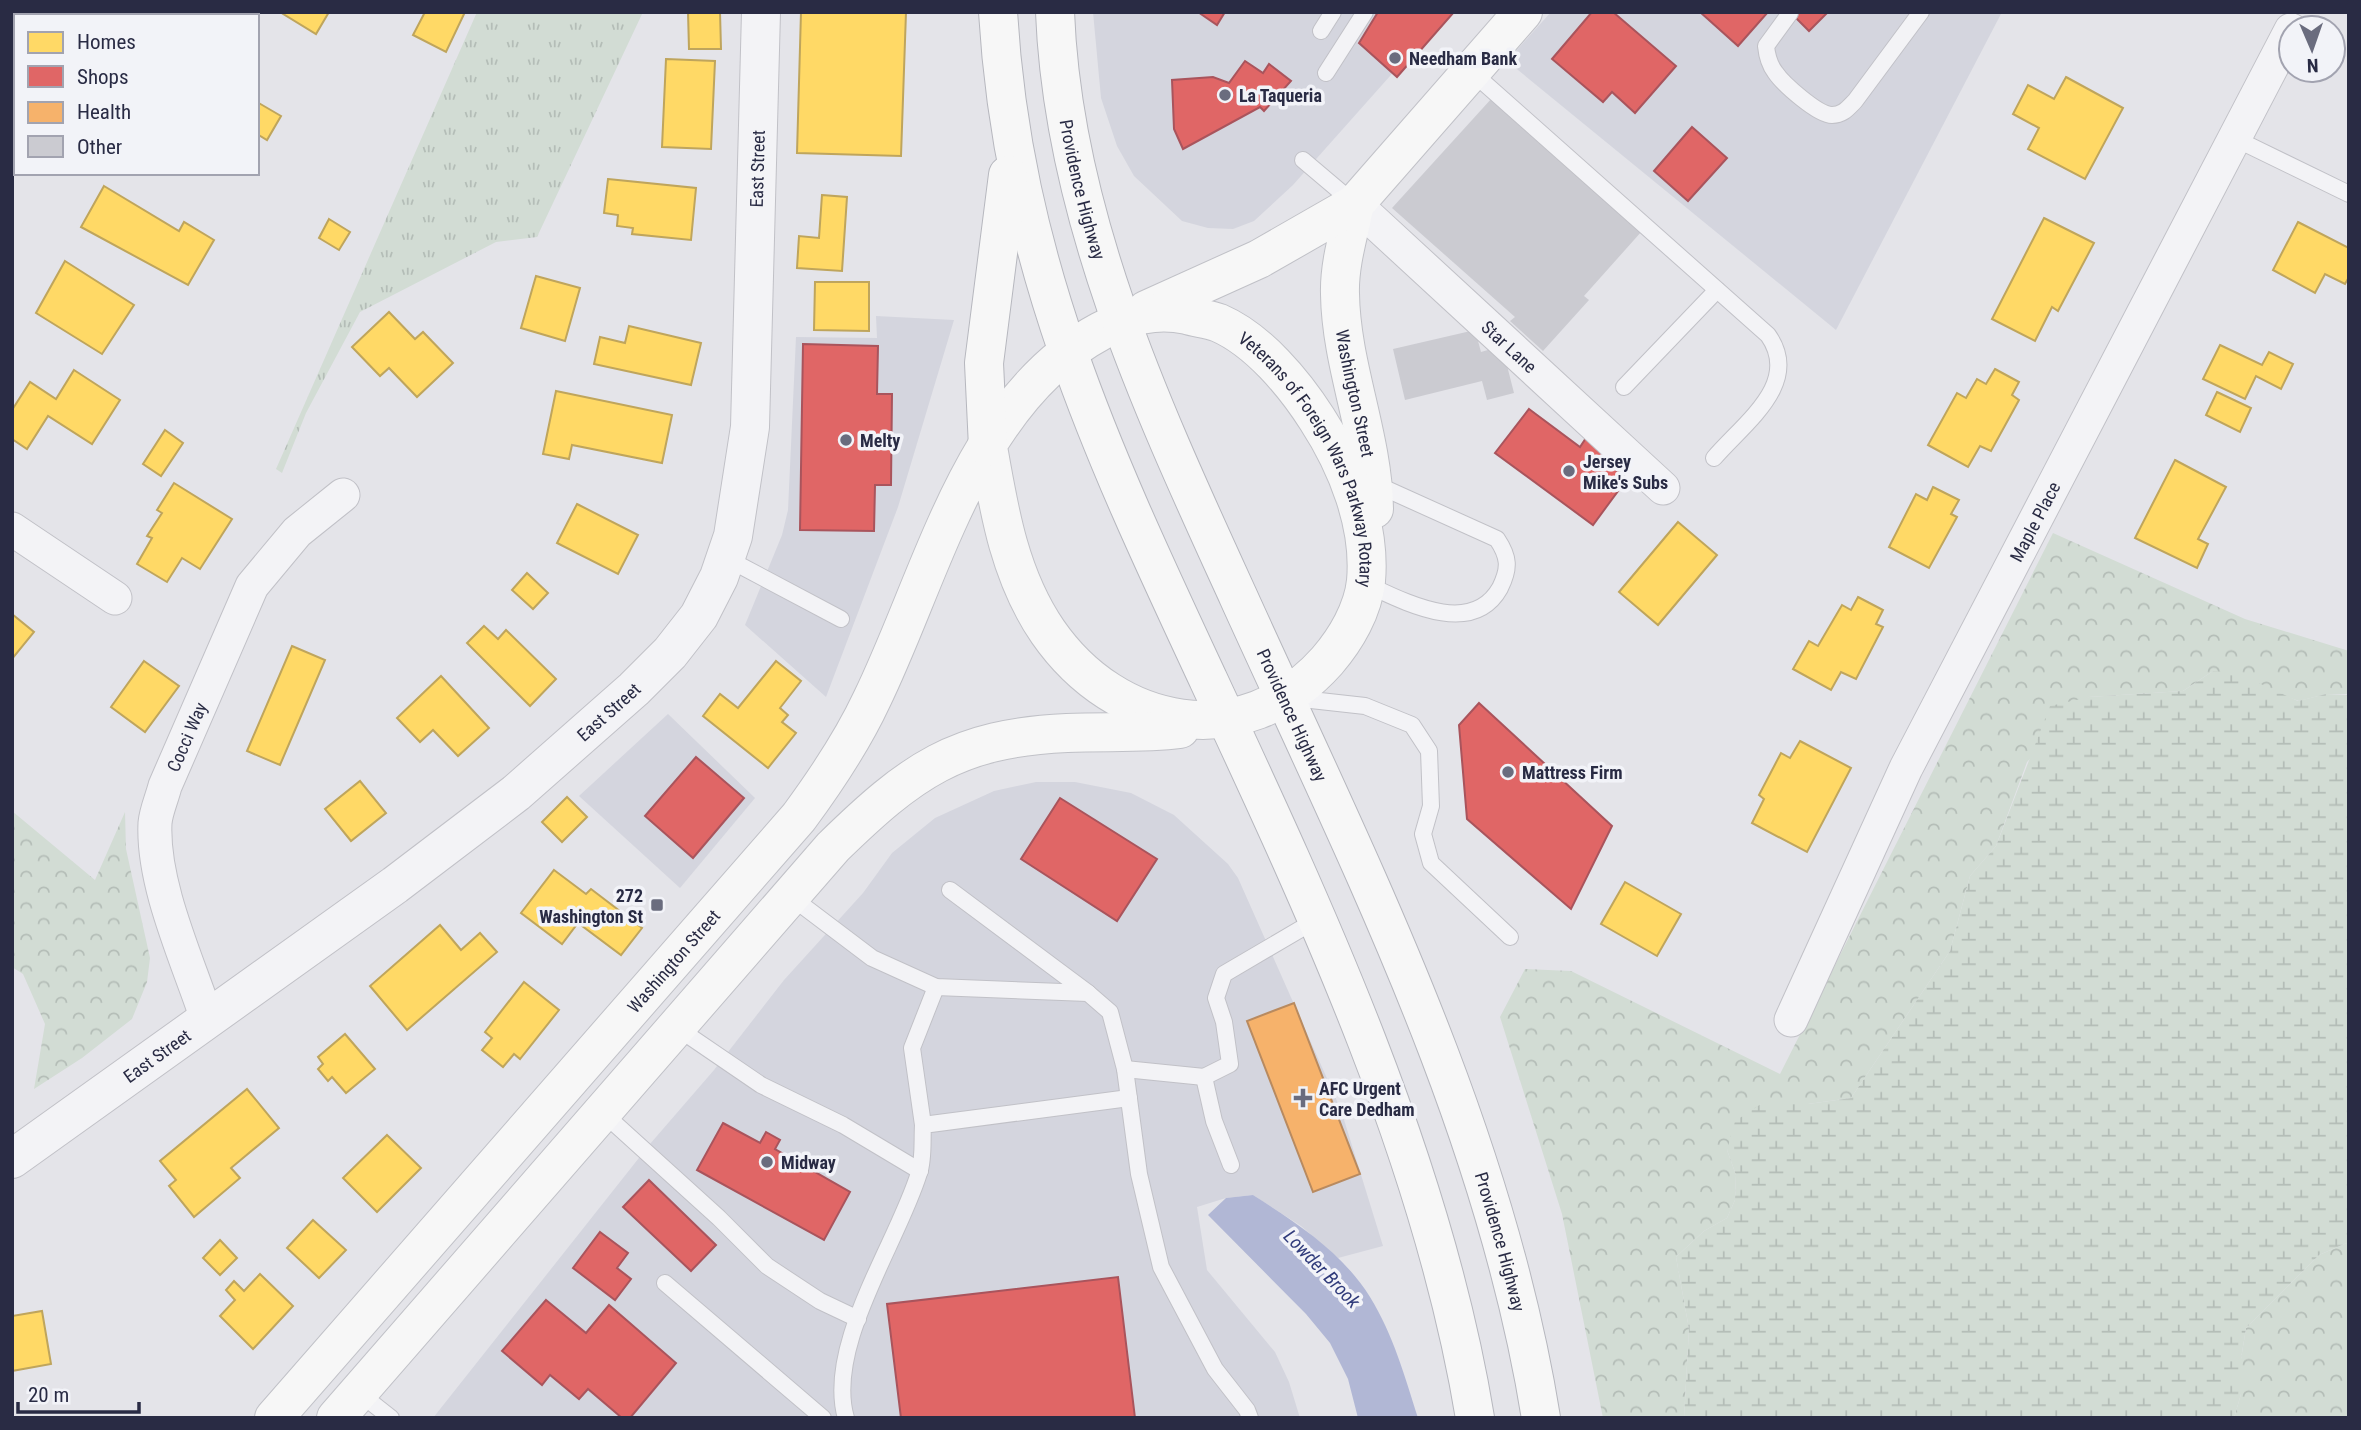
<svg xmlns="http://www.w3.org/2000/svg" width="2361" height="1430" viewBox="0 0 2361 1430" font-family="'Roboto Condensed',sans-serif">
<defs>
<pattern id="grass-tufts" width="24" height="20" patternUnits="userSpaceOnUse" patternTransform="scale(1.75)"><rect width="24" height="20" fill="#d2dcd4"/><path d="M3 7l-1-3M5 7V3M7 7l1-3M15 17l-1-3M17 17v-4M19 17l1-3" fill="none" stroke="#b4bdb7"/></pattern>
<pattern id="forest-crowns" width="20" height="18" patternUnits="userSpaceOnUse" patternTransform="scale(1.75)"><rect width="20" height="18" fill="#d2dcd4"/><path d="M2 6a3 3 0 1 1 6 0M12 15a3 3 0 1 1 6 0" fill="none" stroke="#b4bdb7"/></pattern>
<pattern id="wetland-marsh" width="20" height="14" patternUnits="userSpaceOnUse" patternTransform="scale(1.75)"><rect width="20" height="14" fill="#d2dcd4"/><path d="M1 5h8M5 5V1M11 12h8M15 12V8" fill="none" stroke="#b4bdb7"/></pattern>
</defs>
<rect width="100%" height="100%" fill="#e4e4e9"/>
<g fill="#d4d5de">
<path d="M1093 12H1447L1293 185 1254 221 1233 229 1208 228 1182 221 1134 176 1117 146 1101 98Z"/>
<path d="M1551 12H2002L1836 330 1507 61Z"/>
<path d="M876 316 954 320 898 507 826 697 745 625 782 535 788 510 796 337 877 338Z"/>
<path d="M668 714 755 798 680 888 579 796Z"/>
<path d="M1036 782H1075L1131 793 1174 815 1228 864 1238 878 1341 1110 1383 1246 1338 1258 1301 1226 1253 1195 1226 1198 1197 1207 1207 1270 1275 1352 1289 1382 1300 1418H433L650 1144 714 1070 784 980 863 893 892 853 935 818 994 791Z"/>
</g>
<path fill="url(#grass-tufts)" d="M477 12H643L537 237 496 242 360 312 306 413 282 473 276 469Z"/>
<g fill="url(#forest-crowns)">
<path d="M2053 533 2245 619 2349 651V694H2326L2299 701 2213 671 2183 691 2089 697 2027 762 1996 846 1970 876 1950 951 1851 1098 1808 1104H1761L1727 1150 1736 1175 1735 1200 1727 1218 1704 1231 1676 1257 1689 1329 1684 1418H1603L1562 1214 1500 1017 1525 969 1571 971 1780 1074Z"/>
<path d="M12 811 95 880 125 812 126 849 150 958 147 982 132 1019 82 1058 34 1089 45 1024 23 974 12 967Z"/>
<path d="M2349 1242V1418H2234L2241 1394V1359L2246 1328 2319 1255Z"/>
</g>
<path fill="url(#wetland-marsh)" d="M2213 671 2237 673 2298 701 2326 694 2349 695V1242L2319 1255 2246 1328 2241 1359V1394L2234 1418H1684L1689 1329 1676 1257 1704 1231 1727 1218 1735 1200 1736 1175 1727 1150 1735 1121 1761 1104H1808L1851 1098 1950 951 1970 876 1996 846 2050 706 2089 697 2183 691Z"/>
<path fill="#b1b7d5" d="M1253 1195C1297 1223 1342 1252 1370 1297 1393 1334 1405 1377 1418 1418H1358L1348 1379 1330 1343 1306 1314 1208 1215 1226 1198Z"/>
<g fill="#ffd966" stroke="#bfa55c" stroke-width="2">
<path d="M280 12H329L316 34Z"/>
<path d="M425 12H465L446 52 413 35Z"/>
<path d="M688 12H720L721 49H689Z"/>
<path d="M801 12H906L901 156 797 153Z"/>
<path d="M666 59 715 61 711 149 662 147Z"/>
<path d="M2066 77 2123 108 2085 179 2028 149 2039 128 2013 114 2028 85 2054 99Z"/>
<path d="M257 102 281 116 267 140 257 134Z"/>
<path d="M608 179 696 188 691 240 632 234 633 228 617 226 618 215 604 213Z"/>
<path d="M104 186 179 231 184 222 214 240 188 285 81 227Z"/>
<path d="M822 195 847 197 842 271 797 268 799 236 819 238Z"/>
<path d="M2044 218 2094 243 2058 311 2052 307 2035 341 1992 319Z"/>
<path d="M329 219 350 232 339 250 319 238Z"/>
<path d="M2298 222 2349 248V277L2345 284 2325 274 2315 293 2273 270Z"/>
<path d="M65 261 134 305 102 354 36 313Z"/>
<path d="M536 276 580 288 565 341 521 328Z"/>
<path d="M815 282H869V331L814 330Z"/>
<path d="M389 312 415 339 423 332 453 363 417 397 389 368 380 376 352 347Z"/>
<path d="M629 326 701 343 691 385 594 364 600 337 625 343Z"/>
<path d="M2220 345 2262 365 2269 352 2293 364 2281 389 2256 376 2245 399 2203 379Z"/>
<path d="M1995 369 2019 382 2012 395 2019 400 1991 451 1980 446 1968 467 1928 445 1957 393 1966 398 1977 379 1986 384Z"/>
<path d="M74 370 120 400 92 444 48 416 27 449 12 439V410L30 382 56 399Z"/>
<path d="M556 391 672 415 662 463 572 445 569 459 543 454Z"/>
<path d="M2217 392 2251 408 2240 432 2206 415Z"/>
<path d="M165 430 183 443 161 476 143 464Z"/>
<path d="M2175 460 2226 487 2198 539 2208 544 2197 568 2135 538Z"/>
<path d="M174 483 232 519 200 569 182 558 167 582 137 564 152 538 147 536 162 513 157 510Z"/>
<path d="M1933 487 1959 500 1951 514 1957 517 1929 568 1889 547 1916 494 1927 500Z"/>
<path d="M577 504 638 535 618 574 557 543Z"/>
<path d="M1678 522 1717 555 1658 625 1619 592Z"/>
<path d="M527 573 548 593 533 609 512 590Z"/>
<path d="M1858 597 1883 610 1876 624 1883 627 1856 679 1841 672 1831 690 1793 669 1809 641 1818 646 1842 605 1851 610Z"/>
<path d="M12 614 34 632 12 659Z"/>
<path d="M484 626 498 639 506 630 556 679 530 706 467 643Z"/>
<path d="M292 646 325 660 280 765 247 751Z"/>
<path d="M144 661 179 686 145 732 111 707Z"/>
<path d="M776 661 801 681 780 708 788 715 782 722 796 733 768 768 703 716 720 694 738 708Z"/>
<path d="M441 676 489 728 458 756 433 730 420 742 397 718Z"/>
<path d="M1800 741 1851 768 1807 852 1752 823 1764 799 1759 795 1781 753 1790 758Z"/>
<path d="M360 781 386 813 351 841 325 809Z"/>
<path d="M567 797 587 817 562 842 542 822Z"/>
<path d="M554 870 586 894 591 889 642 928 621 955 578 923 562 944 521 913Z"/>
<path d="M1625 882 1681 914 1657 956 1601 924Z"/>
<path d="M440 925 461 950 480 933 497 952 407 1030 370 986Z"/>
<path d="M524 982 559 1010 520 1059 514 1054 503 1067 482 1050 492 1038 485 1032Z"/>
<path d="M345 1034 375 1069 346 1093 332 1077 328 1081 318 1069 323 1064 318 1057Z"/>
<path d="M247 1089 279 1128 231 1168 240 1178 194 1217 169 1186 176 1180 160 1161Z"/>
<path d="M387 1135 421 1168 377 1212 343 1178Z"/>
<path d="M313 1220 346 1250 319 1278 287 1248Z"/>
<path d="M220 1240 237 1258 220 1275 203 1258Z"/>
<path d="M260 1274 293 1306 253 1349 220 1316 235 1300 226 1290 234 1281 244 1291Z"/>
<path d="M42 1311 51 1364 12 1371V1316Z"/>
</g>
<g fill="#e06666" stroke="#a9545c" stroke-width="2">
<path d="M1198 12H1225L1217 25Z"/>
<path d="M1378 12H1454L1397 77 1359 43Z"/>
<path d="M1592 12H1613L1676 66 1635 113 1612 92 1603 102 1552 59Z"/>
<path d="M1700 12H1768L1738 46Z"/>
<path d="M1790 12H1826L1827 13 1809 31Z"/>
<path d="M1245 61 1263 73 1269 64 1291 81 1264 111 1260 107 1183 149 1174 129 1172 80 1213 77 1229 83Z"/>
<path d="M1692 127 1727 158 1688 201 1654 171Z"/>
<path d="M803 344 878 346 877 394H892L891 485H875L874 531 800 530Z"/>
<path d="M1529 409 1580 447 1586 438 1613 458 1608 464 1627 479 1593 525 1495 453Z"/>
<path d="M1479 703 1612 826 1571 909 1467 819 1459 725Z"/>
<path d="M696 757 744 798 693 858 645 816Z"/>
<path d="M1060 798 1157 859 1117 921 1021 859Z"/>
<path d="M723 1123 760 1143 766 1132 780 1140 775 1149 850 1192 824 1240 697 1170Z"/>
<path d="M649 1180 716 1245 691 1271 623 1207Z"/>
<path d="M600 1232 628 1253 617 1268 631 1279 615 1300 573 1268Z"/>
<path d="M1118 1277 1135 1418H901L887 1304Z"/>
<path d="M546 1300 586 1333 609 1305 676 1363 630 1418H622L588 1389 579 1399 550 1375 542 1385 502 1351Z"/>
</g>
<path fill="#f6b26b" stroke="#b88a5f" stroke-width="2" d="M1294 1003 1360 1174 1313 1192 1247 1021Z"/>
<g fill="#cbcbd1">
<path d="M1492 98 1642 231 1584 296 1589 300 1543 351 1510 321 1515 317 1392 208Z"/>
<path d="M1475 330 1481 352 1502 346 1514 393 1487 400 1482 381 1405 400 1393 349Z"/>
</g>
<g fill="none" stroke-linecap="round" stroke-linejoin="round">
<g stroke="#c1c1c7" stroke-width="18">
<g id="service">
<path d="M1790 13 1766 46C1767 56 1769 64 1775 72 1783 84 1818 115 1832 115 1843 115 1848 108 1855 101L1921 12"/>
<path d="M1321 31 1333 12"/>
<path d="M1326 73 1365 12"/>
<path d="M1473 73 1768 335C1802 383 1745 422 1714 458"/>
<path d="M2234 138 2349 194"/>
<path d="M1303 160 1355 204"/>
<path d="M1624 387 1717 290"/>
<path d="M726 558 841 619"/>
<path d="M1366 584C1405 602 1472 638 1500 588 1510 568 1509 557 1497 539L1373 483"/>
<path d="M1293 698 1365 706 1412 725 1429 751 1431 806 1423 834 1431 863 1510 937"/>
<path d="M950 890 1088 993"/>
<path d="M790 896 872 958 936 987 1088 993 1110 1012 1125 1069 1139 1174 1161 1267 1215 1369 1247 1410 1250 1418"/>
<path d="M676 1027 761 1085 843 1125 920 1171"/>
<path d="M1125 1069 1204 1077"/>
<path d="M602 1112 719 1218 767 1266 820 1301 858 1319"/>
<path d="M923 1125 912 1048 936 987"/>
<path d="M1231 1165 1214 1121 1204 1077 1230 1064 1224 1022 1216 998 1224 974 1316 920"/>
<path d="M665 1283 823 1418"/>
<path d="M358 1392 391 1418"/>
<path d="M846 1418C825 1346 898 1242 919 1173 924 1159 922 1140 923 1125L1129 1098"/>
</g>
</g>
<g stroke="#c1c1c7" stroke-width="35">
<g id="minor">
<path d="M87 16 89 12"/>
<path d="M12 143 16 137"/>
<path id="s1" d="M1355 204 1663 488"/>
<path d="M12 529 115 598"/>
<path id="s2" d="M207 1019C188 961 152 885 155 823 156 811 162 798 165 786L252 586 297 532 343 495"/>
<path id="s3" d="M1791 1020 1906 768 2291 30"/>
</g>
</g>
<g stroke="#c1c1c7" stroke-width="40">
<g id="tertiary">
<path id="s4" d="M12 1159 395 885 516 793 634 689 670 653 699 616 719 577 733 536 750 427 761 12"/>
</g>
</g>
<g stroke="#c0c1c7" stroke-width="40">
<g id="primary">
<path id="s5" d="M1355 204C1349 233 1339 264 1340 294 1341 366 1373 436 1374 509"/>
<path d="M1146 310 1259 259 1355 204 1523 12"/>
<path id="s6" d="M274 1418 799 817C827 779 852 742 872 699 932 576 971 400 1101 331 1129 316 1155 308 1187 315 1197 318 1209 319 1219 323 1258 340 1294 383 1317 419 1347 465 1371 525 1366 581 1363 610 1346 639 1327 661 1243 755 1116 730 1048 632 1010 577 999 511 988 447"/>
<path d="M336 1418 833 847C911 771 956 738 1067 733 1105 731 1142 734 1180 729"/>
</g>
</g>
<g stroke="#b6b7be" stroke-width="40">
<g id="trunk">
<path d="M998 12C1013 264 1104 456 1208 679 1317 913 1433 1162 1475 1418"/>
<path id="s7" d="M1055 12C1063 218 1154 412 1238 596 1359 863 1494 1126 1541 1418"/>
<path d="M988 447 984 363 1008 175"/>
</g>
</g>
<use href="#service" stroke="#f3f3f6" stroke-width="16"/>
<use href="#minor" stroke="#f3f3f6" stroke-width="33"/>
<use href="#tertiary" stroke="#f3f3f6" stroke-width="38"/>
<use href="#primary" stroke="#f7f7f7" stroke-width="38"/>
<use href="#trunk" stroke="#f7f7f7" stroke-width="38"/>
</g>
<g fill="#6a6c7e" stroke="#f2f3f8" stroke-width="2.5">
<circle cx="1395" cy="58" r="7"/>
<circle cx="1225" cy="95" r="7"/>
<circle cx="846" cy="440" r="7"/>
<circle cx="1569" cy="471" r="7"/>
<circle cx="1508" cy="772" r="7"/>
<rect x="650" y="898" width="14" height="14" rx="3.5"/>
<path d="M1299.5 1087.5h7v7h7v7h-7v7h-7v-7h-7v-7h7z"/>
<circle cx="767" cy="1162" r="7"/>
</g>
<g text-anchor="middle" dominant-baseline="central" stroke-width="7" stroke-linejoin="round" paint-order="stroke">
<g font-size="18" font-weight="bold" fill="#292b44" stroke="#f2f3f8" text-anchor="start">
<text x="1409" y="58">Needham Bank</text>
<text x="1239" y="95">La Taqueria</text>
<text x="860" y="440">Melty</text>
<text x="1583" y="461">Jersey<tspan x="1583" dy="21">Mike's Subs</tspan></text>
<text x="1522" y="772">Mattress Firm</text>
<text x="643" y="895" text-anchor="end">272<tspan x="643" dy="21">Washington St</tspan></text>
<text x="1319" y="1088">AFC Urgent<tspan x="1319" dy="21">Care Dedham</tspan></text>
<text x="781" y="1162">Midway</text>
</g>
<g font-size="18" fill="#292b44" stroke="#f2f3f8">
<text stroke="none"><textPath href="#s4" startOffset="1334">East Street</textPath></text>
<text stroke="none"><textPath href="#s7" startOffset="180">Providence Highway</textPath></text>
<text stroke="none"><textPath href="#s1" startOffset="210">Star Lane</textPath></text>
<text stroke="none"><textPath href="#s5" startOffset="192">Washington Street</textPath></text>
<text stroke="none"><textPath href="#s6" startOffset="1673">Veterans of Foreign Wars Parkway Rotary</textPath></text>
<text stroke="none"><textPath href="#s3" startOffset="555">Maple Place</textPath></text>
<text stroke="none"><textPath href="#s4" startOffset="746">East Street</textPath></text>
<text stroke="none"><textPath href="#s7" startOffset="747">Providence Highway</textPath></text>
<text stroke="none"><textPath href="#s2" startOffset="296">Cocci Way</textPath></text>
<text stroke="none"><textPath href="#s6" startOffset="607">Washington Street</textPath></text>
<text stroke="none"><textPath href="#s4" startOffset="178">East Street</textPath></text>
<text stroke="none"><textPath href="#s7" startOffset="1314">Providence Highway</textPath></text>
</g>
<g font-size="19" font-style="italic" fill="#303b7b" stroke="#f2f3f8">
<text transform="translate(1322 1269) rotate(46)">Lowder Brook</text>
</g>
</g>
<rect width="2361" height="1430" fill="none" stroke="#292b44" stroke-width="28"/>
<rect x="14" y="14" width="245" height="161" fill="#f2f3f8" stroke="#a2a3b0" stroke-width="2"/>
<rect x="28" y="32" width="35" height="21" fill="#ffd966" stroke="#a2a3b0" stroke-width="2"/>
<text x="77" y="49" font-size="21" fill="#292b44">Homes</text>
<rect x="28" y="66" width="35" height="21" fill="#e06666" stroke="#a2a3b0" stroke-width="2"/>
<text x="77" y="84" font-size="21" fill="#292b44">Shops</text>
<rect x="28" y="102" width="35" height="21" fill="#f6b26b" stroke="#a2a3b0" stroke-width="2"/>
<text x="77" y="119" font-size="21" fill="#292b44">Health</text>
<rect x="28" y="136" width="35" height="21" fill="#cbcbd1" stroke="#a2a3b0" stroke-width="2"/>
<text x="77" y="154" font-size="21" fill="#292b44">Other</text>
<g transform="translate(2312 49) rotate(178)"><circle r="33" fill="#f2f3f8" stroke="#a2a3b0" stroke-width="2"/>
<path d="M0-5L12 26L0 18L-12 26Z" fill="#6a6c7e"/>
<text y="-10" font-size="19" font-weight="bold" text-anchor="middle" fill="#292b44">N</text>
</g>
<path d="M18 1402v10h121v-10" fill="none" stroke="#292b44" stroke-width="3.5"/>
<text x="28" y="1402" font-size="21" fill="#292b44" stroke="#f2f3f8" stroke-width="5" paint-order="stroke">20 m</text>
</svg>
